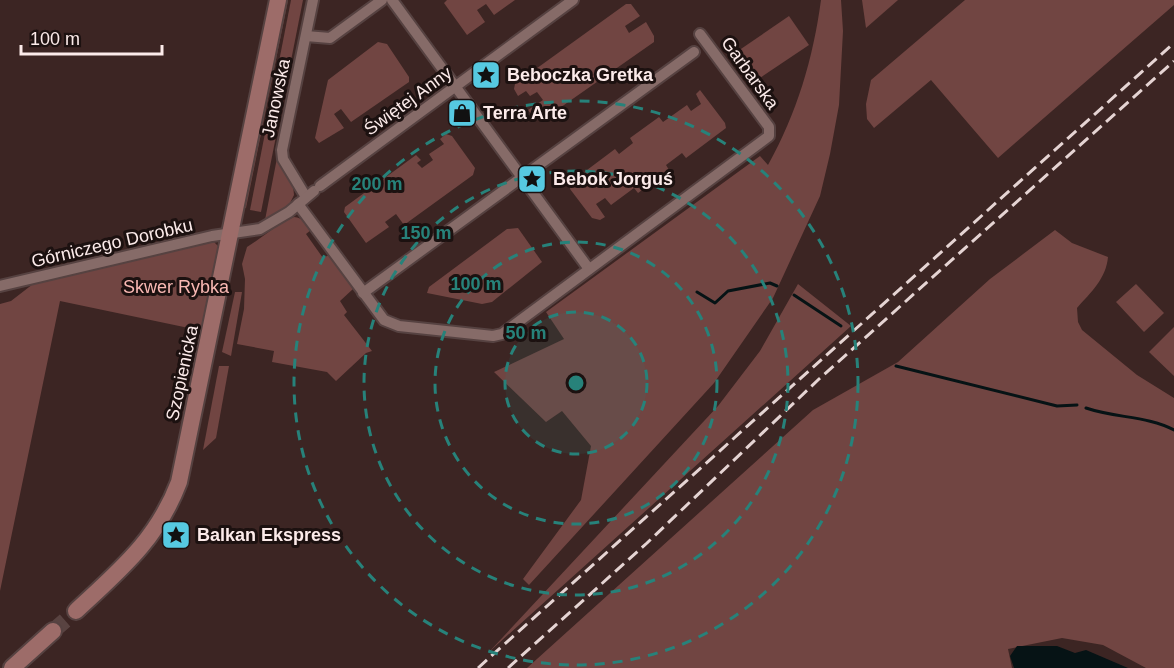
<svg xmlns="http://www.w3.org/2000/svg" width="1174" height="668" viewBox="0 0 1174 668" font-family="Helvetica,sans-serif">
<rect width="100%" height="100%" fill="#3c2523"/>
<g fill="#714542">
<path d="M283 0H288L246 208 241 207Z"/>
<path d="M291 0H303L261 212 250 210Z"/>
<path d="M447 0H515L494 15 486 4 477 10 485 22 467 35 444 3Z"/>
<path d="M821 0H841L843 31 839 105 830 154 820 196 773 298 714 383 529 585 523 579 581 500 591 446 562 411 546 422 494 372 564 339 546 312 760 156 768 165C797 113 813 59 821 0Z"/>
<path d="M862 0H898L866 28Z"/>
<path d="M965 0H1174V5L998 158 931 80 874 128 867 119 866 104 871 80Z"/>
<path d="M626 4H631L640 16 625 26 629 33 646 22 654 36V42L544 119H535L528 110 543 100 537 92 530 96 526 91 518 96 514 89 515 84Z"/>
<path d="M789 16 809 45 754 82 735 53Z"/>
<path d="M301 34 279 152 293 185 294 195 288 207 265 220Z"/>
<path d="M378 42 387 44 409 77V82L351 122 341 109 334 114 344 128 319 143 315 138 328 80Z"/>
<path d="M700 90 725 123 726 128 686 158 682 153 666 165 669 170 638 193 634 188 611 205 605 198 596 204 605 217 600 220 592 218 570 189 571 182 615 149 619 154 633 143 630 138 659 117 663 122 687 105 691 111 701 104 696 94Z"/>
<path d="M446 134 452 136 475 168 473 175 404 225 396 214 385 222 389 227 366 243 344 212 345 207 416 155 421 160 417 163 422 168 433 160 429 154 444 144 440 139Z"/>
<path d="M294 217C303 218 307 223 311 230L306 234 323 258 329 255 353 289 340 301 347 312 344 315 372 351 366 353 336 381 327 372 272 362 274 351 237 344 244 309 245 279 242 264 247 247C263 237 277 224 294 217Z"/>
<path d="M518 228 542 262 492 302 482 304 427 293 429 287 507 229Z"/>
<path d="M1055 230 1072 243 1108 257C1106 279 1091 292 1077 308L1078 322 1082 330 1137 375 1174 398V668H1146L1103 645 1062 638 1008 649 1012 668H527L813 410 898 362 990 279Z"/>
<path d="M206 242H214L219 247 203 331 60 301 0 591V304L11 301 33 284Z"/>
<path d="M798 284 851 326 489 652 718 406 760 351Z"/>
<path d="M1136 284 1164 313 1144 332 1116 302Z"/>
<path d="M235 292H242L231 356 222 352Z"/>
<path d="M1174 327V376L1149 352Z"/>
<path d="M219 366H229L216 438 203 450Z"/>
</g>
<path fill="#061315" d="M1017 646H1057L1075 653 1086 650 1128 668H1014L1010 656Z"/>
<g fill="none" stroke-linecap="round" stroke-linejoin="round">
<g stroke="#061315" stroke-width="3">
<path d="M697 292 715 303 728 291 770 283 777 286"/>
<path d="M794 295 841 326"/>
<path d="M896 366 1057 406 1077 405"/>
<path d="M1086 408C1115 418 1148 416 1174 430"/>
</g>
<path stroke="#594341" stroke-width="16" stroke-dasharray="16 8" stroke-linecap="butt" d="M53 631 76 611"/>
<g stroke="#564241" stroke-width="14">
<g id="street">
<path d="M392 0 589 269"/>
<path d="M306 36 330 38 382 0"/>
<path d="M320 186 573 0"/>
<path d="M306 197 283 159 282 150 313 0"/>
<path d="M298 204 384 320 399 326 493 336 502 334 769 136V127L700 34"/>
<path d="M0 286 212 236 260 229 289 212 314 191"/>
<path d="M363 293 694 52"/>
</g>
</g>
<g stroke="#564241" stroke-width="20">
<g id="secondary">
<path d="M76 611C120 570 157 540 179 482L278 0"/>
<path d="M12 668 53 631"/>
</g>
</g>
<use href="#street" stroke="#866b68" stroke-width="10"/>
<use href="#secondary" stroke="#9d6c69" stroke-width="16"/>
<g stroke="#e5d4d3" stroke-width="3" stroke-dasharray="12 6" stroke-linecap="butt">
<path d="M478 668 1174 43"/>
<path d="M508 668 647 543 819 379 1174 61"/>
</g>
</g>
<circle cx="576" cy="383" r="71" fill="#27827a" fill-opacity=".12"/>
<g fill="none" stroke="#27827a" stroke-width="3" stroke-dasharray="10 8">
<circle cx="576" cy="383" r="71"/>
<circle cx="576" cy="383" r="141"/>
<circle cx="576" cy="383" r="212"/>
<circle cx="576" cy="383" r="282"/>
</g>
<defs>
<g id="sight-square" transform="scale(1.5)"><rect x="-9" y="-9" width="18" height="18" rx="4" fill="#56c9e1" stroke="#1c1110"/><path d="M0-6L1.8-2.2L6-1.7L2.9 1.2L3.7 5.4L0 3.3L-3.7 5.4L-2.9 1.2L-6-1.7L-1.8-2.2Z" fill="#111"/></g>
<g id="shop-square" transform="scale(1.5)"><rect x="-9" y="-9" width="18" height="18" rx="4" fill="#56c9e1" stroke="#1c1110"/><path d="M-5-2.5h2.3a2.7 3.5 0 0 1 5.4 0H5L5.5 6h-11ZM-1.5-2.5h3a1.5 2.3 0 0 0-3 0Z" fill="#111"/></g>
</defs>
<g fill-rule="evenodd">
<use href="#sight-square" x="486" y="75"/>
<use href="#shop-square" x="462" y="113"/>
<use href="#sight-square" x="532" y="179"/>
<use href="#sight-square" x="176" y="535"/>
</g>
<g text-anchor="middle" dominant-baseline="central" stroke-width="6" stroke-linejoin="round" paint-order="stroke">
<g font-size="18" fill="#fcebea" stroke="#1c1110">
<text transform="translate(750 73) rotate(54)">Garbarska</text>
<text transform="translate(276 98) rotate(-78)">Janowska</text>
<text transform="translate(408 101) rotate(-36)">Świętej Anny</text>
<text transform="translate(112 243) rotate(-13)">Górniczego Dorobku</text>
<text transform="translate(182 373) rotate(-78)">Szopienicka</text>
</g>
<g font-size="18" font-weight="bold" fill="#fcebea" stroke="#1c1110" text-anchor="start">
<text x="507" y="75">Beboczka Gretka</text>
<text x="483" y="113">Terra Arte</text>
<text x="553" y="179">Bebok Jorguś</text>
<text x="197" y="535">Balkan Ekspress</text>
</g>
<g font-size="18" fill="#f9b8b3" stroke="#1c1110">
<text x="176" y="287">Skwer Rybka</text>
</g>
</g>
<circle cx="576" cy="383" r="9" fill="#27827a" stroke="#1c1110" stroke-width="3"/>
<g font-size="18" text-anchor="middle" font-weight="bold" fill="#27827a" stroke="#1c1110" stroke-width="6" stroke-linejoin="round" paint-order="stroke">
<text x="377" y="190">200 m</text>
<text x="426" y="239">150 m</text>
<text x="476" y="290">100 m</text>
<text x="526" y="339">50 m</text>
</g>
<path d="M21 45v9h141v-9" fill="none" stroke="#fcebea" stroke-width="3"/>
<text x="30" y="45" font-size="18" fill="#fcebea" stroke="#1c1110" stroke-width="4.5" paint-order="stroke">100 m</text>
</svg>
